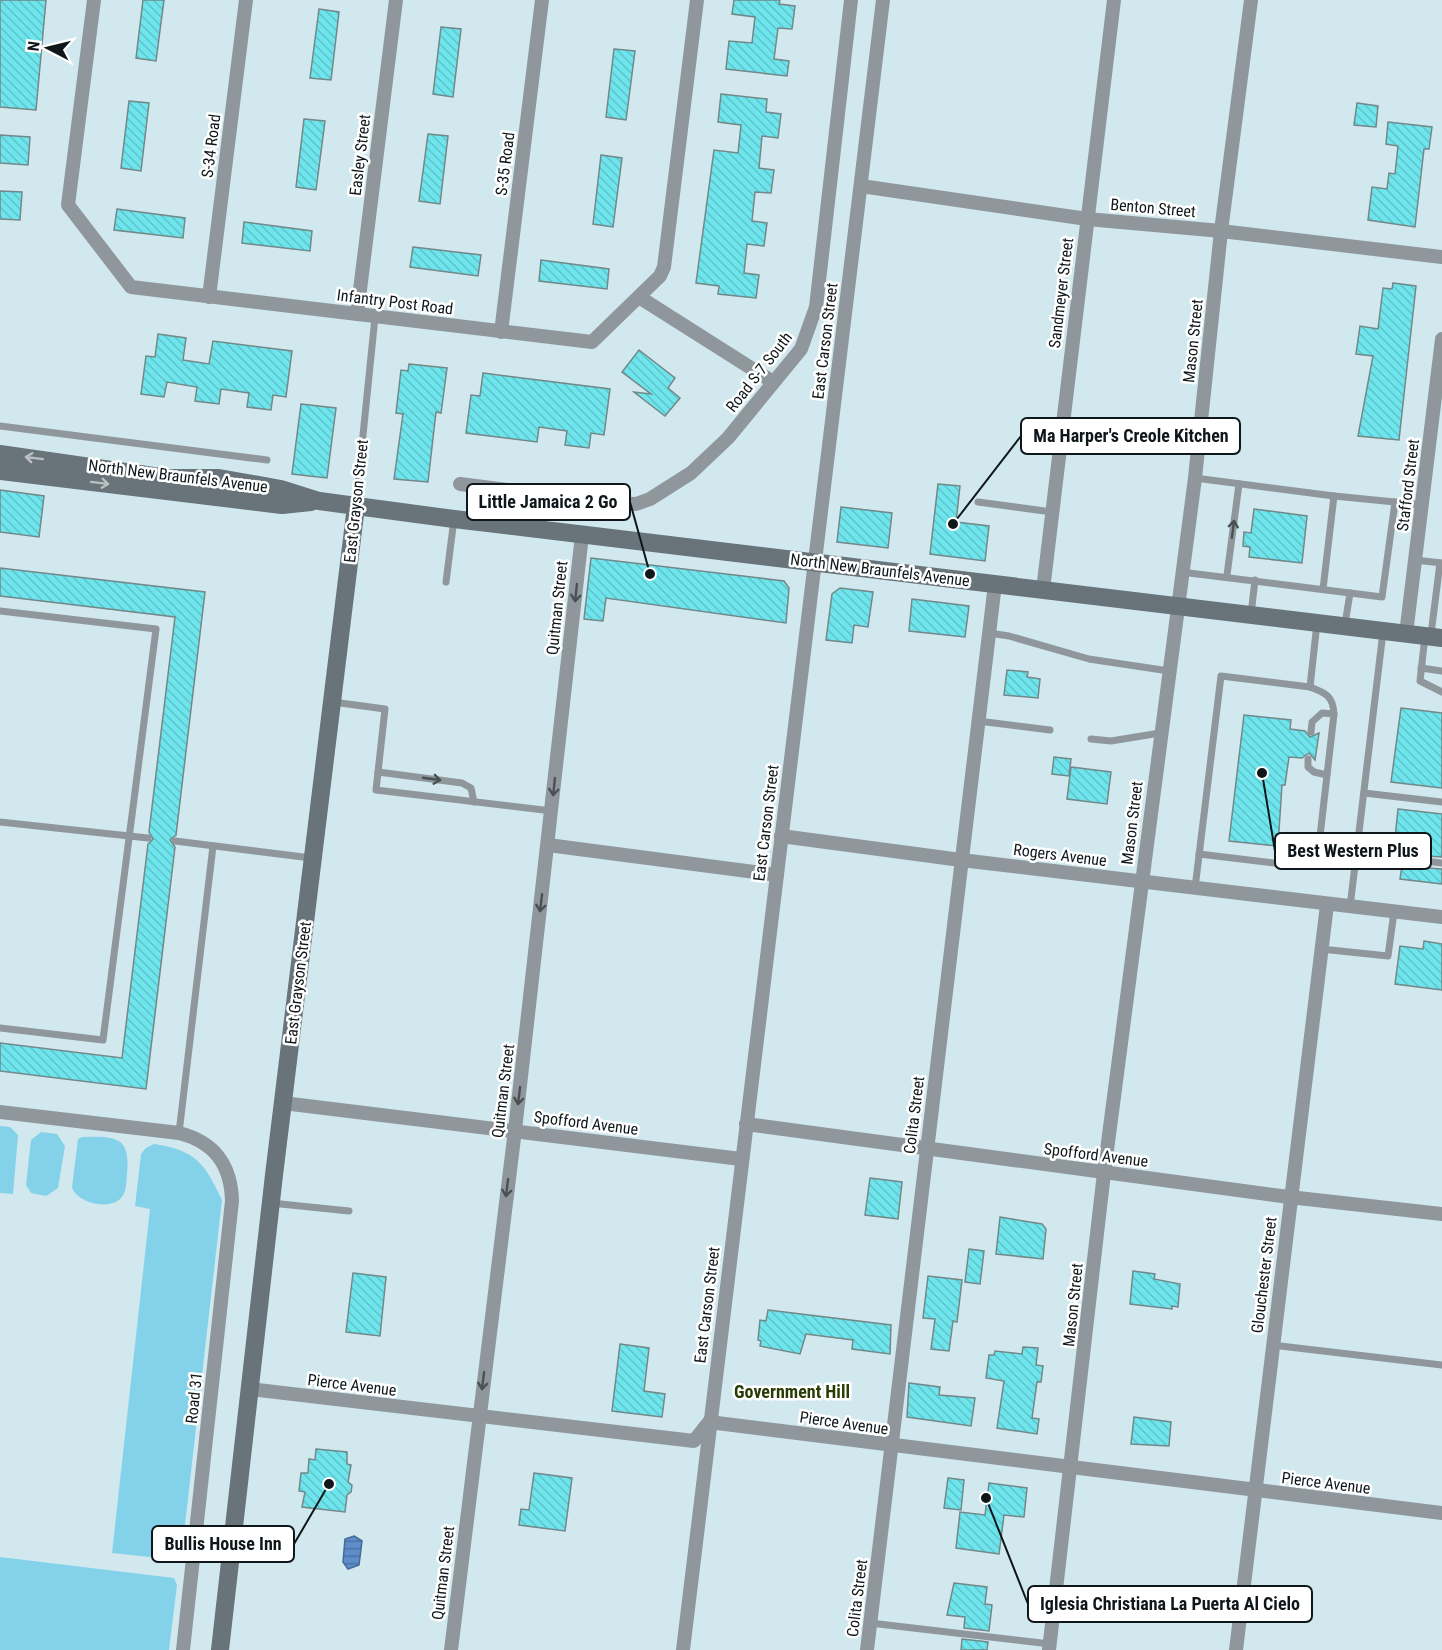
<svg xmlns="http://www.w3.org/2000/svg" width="1442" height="1650" viewBox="0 0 1442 1650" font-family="'Roboto Condensed',sans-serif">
<defs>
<pattern id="water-rules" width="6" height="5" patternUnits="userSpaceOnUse" patternTransform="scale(1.5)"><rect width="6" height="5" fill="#5d8dcb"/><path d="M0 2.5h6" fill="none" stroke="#4b72a4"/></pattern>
<pattern id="building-back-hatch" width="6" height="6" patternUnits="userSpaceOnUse" patternTransform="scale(1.5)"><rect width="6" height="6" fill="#6ee5ec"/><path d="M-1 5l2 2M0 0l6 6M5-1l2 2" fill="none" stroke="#5ec4ca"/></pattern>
</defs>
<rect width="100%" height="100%" fill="#d1e8ef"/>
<g fill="#84d2e9">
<path d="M0 1126 10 1127 18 1135 13 1194 0 1193Z"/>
<path d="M41 1132 57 1134 65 1146 58 1188 46 1196 31 1193 26 1185 31 1140Z"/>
<path d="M82 1137C115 1136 131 1136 127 1174 126 1183 127 1194 119 1200 106 1210 76 1202 72 1187L78 1139Z"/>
<path d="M154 1144C196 1150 205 1164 222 1200L182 1551 178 1557 169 1559 112 1553 150 1209 135 1206 141 1154 146 1148Z"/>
<path d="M0 1557 174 1578 177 1585 169 1650H0Z"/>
</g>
<path fill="url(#water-rules)" stroke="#466a96" stroke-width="1.5" d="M354 1536 362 1541 359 1565 348 1569 343 1562 345 1539Z"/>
<g fill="url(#building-back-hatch)" stroke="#728889" stroke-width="1.5">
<path d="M0 0H46L36 110 0 107Z"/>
<path d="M143 0H164L156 61 136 58Z"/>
<path d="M734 0H780L779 4 795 6 792 29 778 28 774 59 789 61 787 76 726 69 729 41 752 43 755 17 732 14Z"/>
<path d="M319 9 339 12 331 80 310 78Z"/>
<path d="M441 27 461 29 453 97 433 94Z"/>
<path d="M614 49 635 51 626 120 606 117Z"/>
<path d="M721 94 767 99 766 112 781 114 778 138 762 136 759 168 774 170 771 193 755 192 752 221 767 223 764 246 747 244 744 273 759 275 756 298 718 294 719 286 696 283 714 150 738 153 741 125 718 122Z"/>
<path d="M129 101 149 103 141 171 121 168Z"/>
<path d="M1357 103 1378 106 1376 127 1354 125Z"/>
<path d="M304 119 325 121 316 190 296 187Z"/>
<path d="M1388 122 1432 127 1429 149H1424L1415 227 1368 220 1372 187 1387 189 1389 173 1395 174 1398 146 1386 144Z"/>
<path d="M428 134 448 136 440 204 419 201Z"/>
<path d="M0 135 30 137 28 165 0 163Z"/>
<path d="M601 155 622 158 613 227 593 224Z"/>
<path d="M0 191 22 192 20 220 0 219Z"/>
<path d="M117 209 185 218 183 238 114 230Z"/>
<path d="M244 222 312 231 310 251 242 243Z"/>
<path d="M413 247 481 255 478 276 410 267Z"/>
<path d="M541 260 609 269 607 289 539 281Z"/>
<path d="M1393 283 1416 286 1399 440 1358 436 1373 356 1356 354 1360 326 1378 329 1383 288 1392 289Z"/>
<path d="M158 334 186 338 183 360 209 364 213 341 292 351 286 397 273 395 271 410 247 407 249 393 221 389 219 404 195 401 197 387 167 382 164 397 141 394 146 356 155 357Z"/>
<path d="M639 350 675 378 668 388 680 398 665 416 634 392 651 394 622 372Z"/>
<path d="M409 364 447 368 441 413 436 412 428 482 394 479 403 414 396 413 401 370 408 371Z"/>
<path d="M483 373 610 389 604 435 591 433 589 448 565 445 567 431 539 427 537 442 466 433 471 395 480 396Z"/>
<path d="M301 404 336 408 327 478 292 474Z"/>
<path d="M938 484 960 486 956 522 989 526 985 561 930 554Z"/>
<path d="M0 490 44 496 39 537 0 532Z"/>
<path d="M841 507 892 513 888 548 837 542Z"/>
<path d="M1254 509 1307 516 1302 563 1249 557 1250 547 1243 546 1244 532 1251 533Z"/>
<path d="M591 558 784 581 789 588 786 623 606 598 603 621 584 619Z"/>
<path d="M0 568 205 592 176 835 170 840 175 847 146 1089 0 1071V1043L122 1058 148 844 153 839 149 832 175 617 0 596Z"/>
<path d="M840 588 873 592 868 627 854 625 852 643 826 640 832 594Z"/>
<path d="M912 599 969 606 965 637 909 631Z"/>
<path d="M1007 670 1028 672 1027 677 1040 679 1038 698 1004 695Z"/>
<path d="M1401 708 1442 713V788L1391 782Z"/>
<path d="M1244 715 1291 720 1290 729 1305 731 1310 737 1319 733 1315 760 1309 753 1302 758 1289 757 1285 785H1282L1278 846 1229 841Z"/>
<path d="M1054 757 1071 759 1069 776 1052 774Z"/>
<path d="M1071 767 1111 772 1107 804 1067 799Z"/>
<path d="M1398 809 1442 814V857L1428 856 1429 841 1395 838Z"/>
<path d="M1402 866 1442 869V884L1400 879Z"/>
<path d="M1424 941 1442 944V990L1395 984 1400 946 1423 949Z"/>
<path d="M870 1178 902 1182 898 1219 865 1215Z"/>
<path d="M1000 1217 1042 1224 1046 1229 1043 1259 996 1254Z"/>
<path d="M969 1249 984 1251 980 1284 965 1282Z"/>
<path d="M1133 1271 1155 1274 1154 1279 1180 1284 1178 1307 1172 1306V1309L1130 1304Z"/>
<path d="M353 1273 386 1277 380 1336 346 1332Z"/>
<path d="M928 1276 962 1280 957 1322 953 1321 949 1351 931 1349 935 1319 923 1318Z"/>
<path d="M768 1310 891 1325 890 1354 852 1349 853 1340 806 1334 800 1354 760 1346 761 1341 758 1340 760 1320 766 1321Z"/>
<path d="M620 1344 649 1348 644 1391 665 1394 662 1417 612 1411Z"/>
<path d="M1023 1347 1038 1348 1036 1365 1043 1366 1041 1382H1037L1032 1418 1039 1419 1037 1434 997 1428 1004 1381 986 1378 989 1355H994L995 1351 1022 1354Z"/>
<path d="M909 1383 940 1387 939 1395 975 1398 971 1426 907 1417Z"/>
<path d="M1134 1417 1171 1422 1169 1446 1131 1444Z"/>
<path d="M316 1449 347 1452V1464L351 1465 348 1482 352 1485 351 1492 347 1495 345 1512 302 1507 305 1492 299 1491 301 1473H308L309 1459 315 1460Z"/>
<path d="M534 1473 572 1478 565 1531 519 1525 521 1509 529 1510Z"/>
<path d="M948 1478 964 1480 961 1510 944 1508Z"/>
<path d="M989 1483 1027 1488 1024 1517 1004 1515 999 1554 956 1548 960 1512 985 1515Z"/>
<path d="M954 1583 987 1587 985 1604 992 1605 989 1631 964 1628 965 1617 947 1615Z"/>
<path d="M962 1639 988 1642 987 1650H961Z"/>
</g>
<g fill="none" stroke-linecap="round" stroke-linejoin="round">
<g stroke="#90979c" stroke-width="7">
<path d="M0 426 267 460"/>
<path d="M1195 478 1334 496"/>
<path d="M978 502 1052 512"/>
<path d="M356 504 375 317"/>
<path d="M1415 560 1442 563"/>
<path d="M1181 572 1350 593 1345 624"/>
<path d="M1227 575 1239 484"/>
<path d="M446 582 454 519"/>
<path d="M1323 589 1334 496 1395 502"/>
<path d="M1350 593 1382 597 1395 502 1422 505"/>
<path d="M0 611 156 629 103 1040 0 1028"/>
<path d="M1251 614 1255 580"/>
<path d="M989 633 1009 636 1089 659 1169 671"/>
<path d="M1431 634 1440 563"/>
<path d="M1425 636 1420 681 1442 692"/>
<path d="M1421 668 1442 671"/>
<path d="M333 702 385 709 376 790 552 811"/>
<path d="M978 721 1050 730"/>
<path d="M1311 732 1312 722 1322 713 1334 714"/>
<path d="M1091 739 1111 741 1160 733"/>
<path d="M1308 759V767L1314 772 1327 775"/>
<path d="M378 772 462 783 471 788 474 802"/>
<path d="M1364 793 1442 802"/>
<path d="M0 822 148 838"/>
<path d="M175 841 311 858"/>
<path d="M1356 853 1442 863"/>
<path d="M1199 854 1299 866 1313 859 1319 845 1334 714C1333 696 1326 693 1310 687"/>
<path d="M1195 888 1221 676 1310 687 1317 623"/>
<path d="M1350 907 1383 632"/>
<path d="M1321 949 1388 956 1394 912"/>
<path d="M179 1133 213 846"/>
<path d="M271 1203 349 1211"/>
<path d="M1272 1345 1442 1365"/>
<path d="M870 1623 1050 1644"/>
</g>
<g stroke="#90979c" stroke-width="14">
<path d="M94 0 68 205 131 287 592 342 660 276 664 267 697 0"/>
<path d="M861 186 1087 219 1221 231 1442 257"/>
<path d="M209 297 246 0"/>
<path d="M639 297 773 382"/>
<path d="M357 314 396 0"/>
<path d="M501 332 542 0"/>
<path d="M460 484 609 503 636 504 650 499 691 473 728 438 801 349 816 307 851 0"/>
<path d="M1043 590 1114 0"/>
<path d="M1406 634 1442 339"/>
<path d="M781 836 961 860 1442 917"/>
<path d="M548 845 777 875"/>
<path d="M283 1103 741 1159"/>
<path d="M0 1112 179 1133C214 1142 231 1164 232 1201L183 1650"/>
<path d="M746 1124 1289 1197 1442 1214"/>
<path d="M250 1389 694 1441 709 1422 1442 1513"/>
<path d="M451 1650 515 1130 582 535"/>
<path d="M683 1650 883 0"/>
<path d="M867 1650 995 584"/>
<path d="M1049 1650 1104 1173 1195 478 1221 231 1251 0"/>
<path d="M1236 1650 1327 905"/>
</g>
<g stroke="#68737a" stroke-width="18">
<path d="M0 454 167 478H219L281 489 319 501 454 519 1442 638"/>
<path d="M0 471 282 505 311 502"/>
<path d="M220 1650 274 1175 356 506"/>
</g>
</g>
<defs><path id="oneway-shaft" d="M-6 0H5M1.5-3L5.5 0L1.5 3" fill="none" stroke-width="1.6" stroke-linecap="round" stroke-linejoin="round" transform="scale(1.5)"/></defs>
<g stroke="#bbc0c3">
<use href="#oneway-shaft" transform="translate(34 458) rotate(-173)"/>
<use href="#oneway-shaft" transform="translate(100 483) rotate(7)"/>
</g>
<g stroke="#495154">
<use href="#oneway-shaft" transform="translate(1233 529) rotate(-83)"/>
<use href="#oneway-shaft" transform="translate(576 593) rotate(96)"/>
<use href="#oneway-shaft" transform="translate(432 779) rotate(8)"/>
<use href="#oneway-shaft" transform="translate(554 787) rotate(96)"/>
<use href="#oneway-shaft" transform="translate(541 903) rotate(97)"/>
<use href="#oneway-shaft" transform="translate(519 1096) rotate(97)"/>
<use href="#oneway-shaft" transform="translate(507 1188) rotate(97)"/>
<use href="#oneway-shaft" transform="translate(483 1381) rotate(97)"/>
</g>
<g text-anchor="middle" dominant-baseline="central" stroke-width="5" stroke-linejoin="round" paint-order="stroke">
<g font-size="16" fill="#0f171a" stroke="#fff">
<text transform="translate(211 146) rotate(-83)">S-34 Road</text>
<text transform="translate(360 155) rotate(-83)">Easley Street</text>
<text transform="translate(505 164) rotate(-83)">S-35 Road</text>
<text transform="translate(1153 208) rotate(5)">Benton Street</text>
<text transform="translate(1061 293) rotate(-83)">Sandmeyer Street</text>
<text transform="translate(395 302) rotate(7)">Infantry Post Road</text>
<text transform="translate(825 341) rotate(-83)">East Carson Street</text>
<text transform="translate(1193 341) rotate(-84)">Mason Street</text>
<text transform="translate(759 372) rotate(-52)">Road S-7 South</text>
<text transform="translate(178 476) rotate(7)">North New Braunfels Avenue</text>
<text transform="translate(1408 485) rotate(-83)">Stafford Street</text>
<text transform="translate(356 501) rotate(-84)">East Grayson Street</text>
<text transform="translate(880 570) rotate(7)">North New Braunfels Avenue</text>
<text transform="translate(557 608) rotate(-84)">Quitman Street</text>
<text transform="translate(766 823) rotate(-83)">East Carson Street</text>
<text transform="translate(1132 823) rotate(-83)">Mason Street</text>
<text transform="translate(1060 855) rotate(7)">Rogers Avenue</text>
<text transform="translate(298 983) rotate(-83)">East Grayson Street</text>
<text transform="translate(503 1091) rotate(-83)">Quitman Street</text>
<text transform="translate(914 1115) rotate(-83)">Colita Street</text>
<text transform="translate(586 1123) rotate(7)">Spofford Avenue</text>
<text transform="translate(1096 1155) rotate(7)">Spofford Avenue</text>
<text transform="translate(1264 1275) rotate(-83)">Glouchester Street</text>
<text transform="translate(707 1305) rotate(-83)">East Carson Street</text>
<text transform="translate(1073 1305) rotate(-84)">Mason Street</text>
<text transform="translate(352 1385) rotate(7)">Pierce Avenue</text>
<text transform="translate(194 1398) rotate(-84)">Road 31</text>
<text transform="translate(844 1423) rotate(8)">Pierce Avenue</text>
<text transform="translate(1326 1483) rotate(7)">Pierce Avenue</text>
<text transform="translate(443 1573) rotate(-83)">Quitman Street</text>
<text transform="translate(857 1598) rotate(-83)">Colita Street</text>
</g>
<g font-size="18" font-weight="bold" fill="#293c05" stroke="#fff">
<text x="792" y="1391">Government Hill</text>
</g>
</g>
<path fill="none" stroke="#0f171a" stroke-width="2" d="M953 524L1021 436M650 574L630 502M1262 773L1275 851M329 1484L294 1544M986 1498L1028 1604"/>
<g fill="#0f171a" stroke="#fff" stroke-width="2">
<circle cx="953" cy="524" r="6"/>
<circle cx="650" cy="574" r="6"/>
<circle cx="1262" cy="773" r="6"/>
<circle cx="329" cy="1484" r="6"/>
<circle cx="986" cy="1498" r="6"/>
</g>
<g fill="#fff" stroke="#0f171a" stroke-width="2">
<rect x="1021" y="418" width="219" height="36" rx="6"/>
<rect x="467" y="484" width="163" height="36" rx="6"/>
<rect x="1275" y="833" width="156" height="36" rx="6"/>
<rect x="152" y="1526" width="142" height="36" rx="6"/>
<rect x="1028" y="1586" width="284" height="36" rx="6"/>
</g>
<g font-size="18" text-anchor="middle" font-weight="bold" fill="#0f171a">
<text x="1131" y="442">Ma Harper's Creole Kitchen</text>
<text x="548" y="508">Little Jamaica 2 Go</text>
<text x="1353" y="857">Best Western Plus</text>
<text x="223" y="1550">Bullis House Inn</text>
<text x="1170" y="1610">Iglesia Christiana La Puerta Al Cielo</text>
</g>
<g transform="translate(48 48) rotate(277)" stroke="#ffffff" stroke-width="4.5" paint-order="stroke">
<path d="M0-4.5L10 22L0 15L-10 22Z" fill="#0f171a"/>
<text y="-9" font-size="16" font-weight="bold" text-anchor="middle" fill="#0f171a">N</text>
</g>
</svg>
